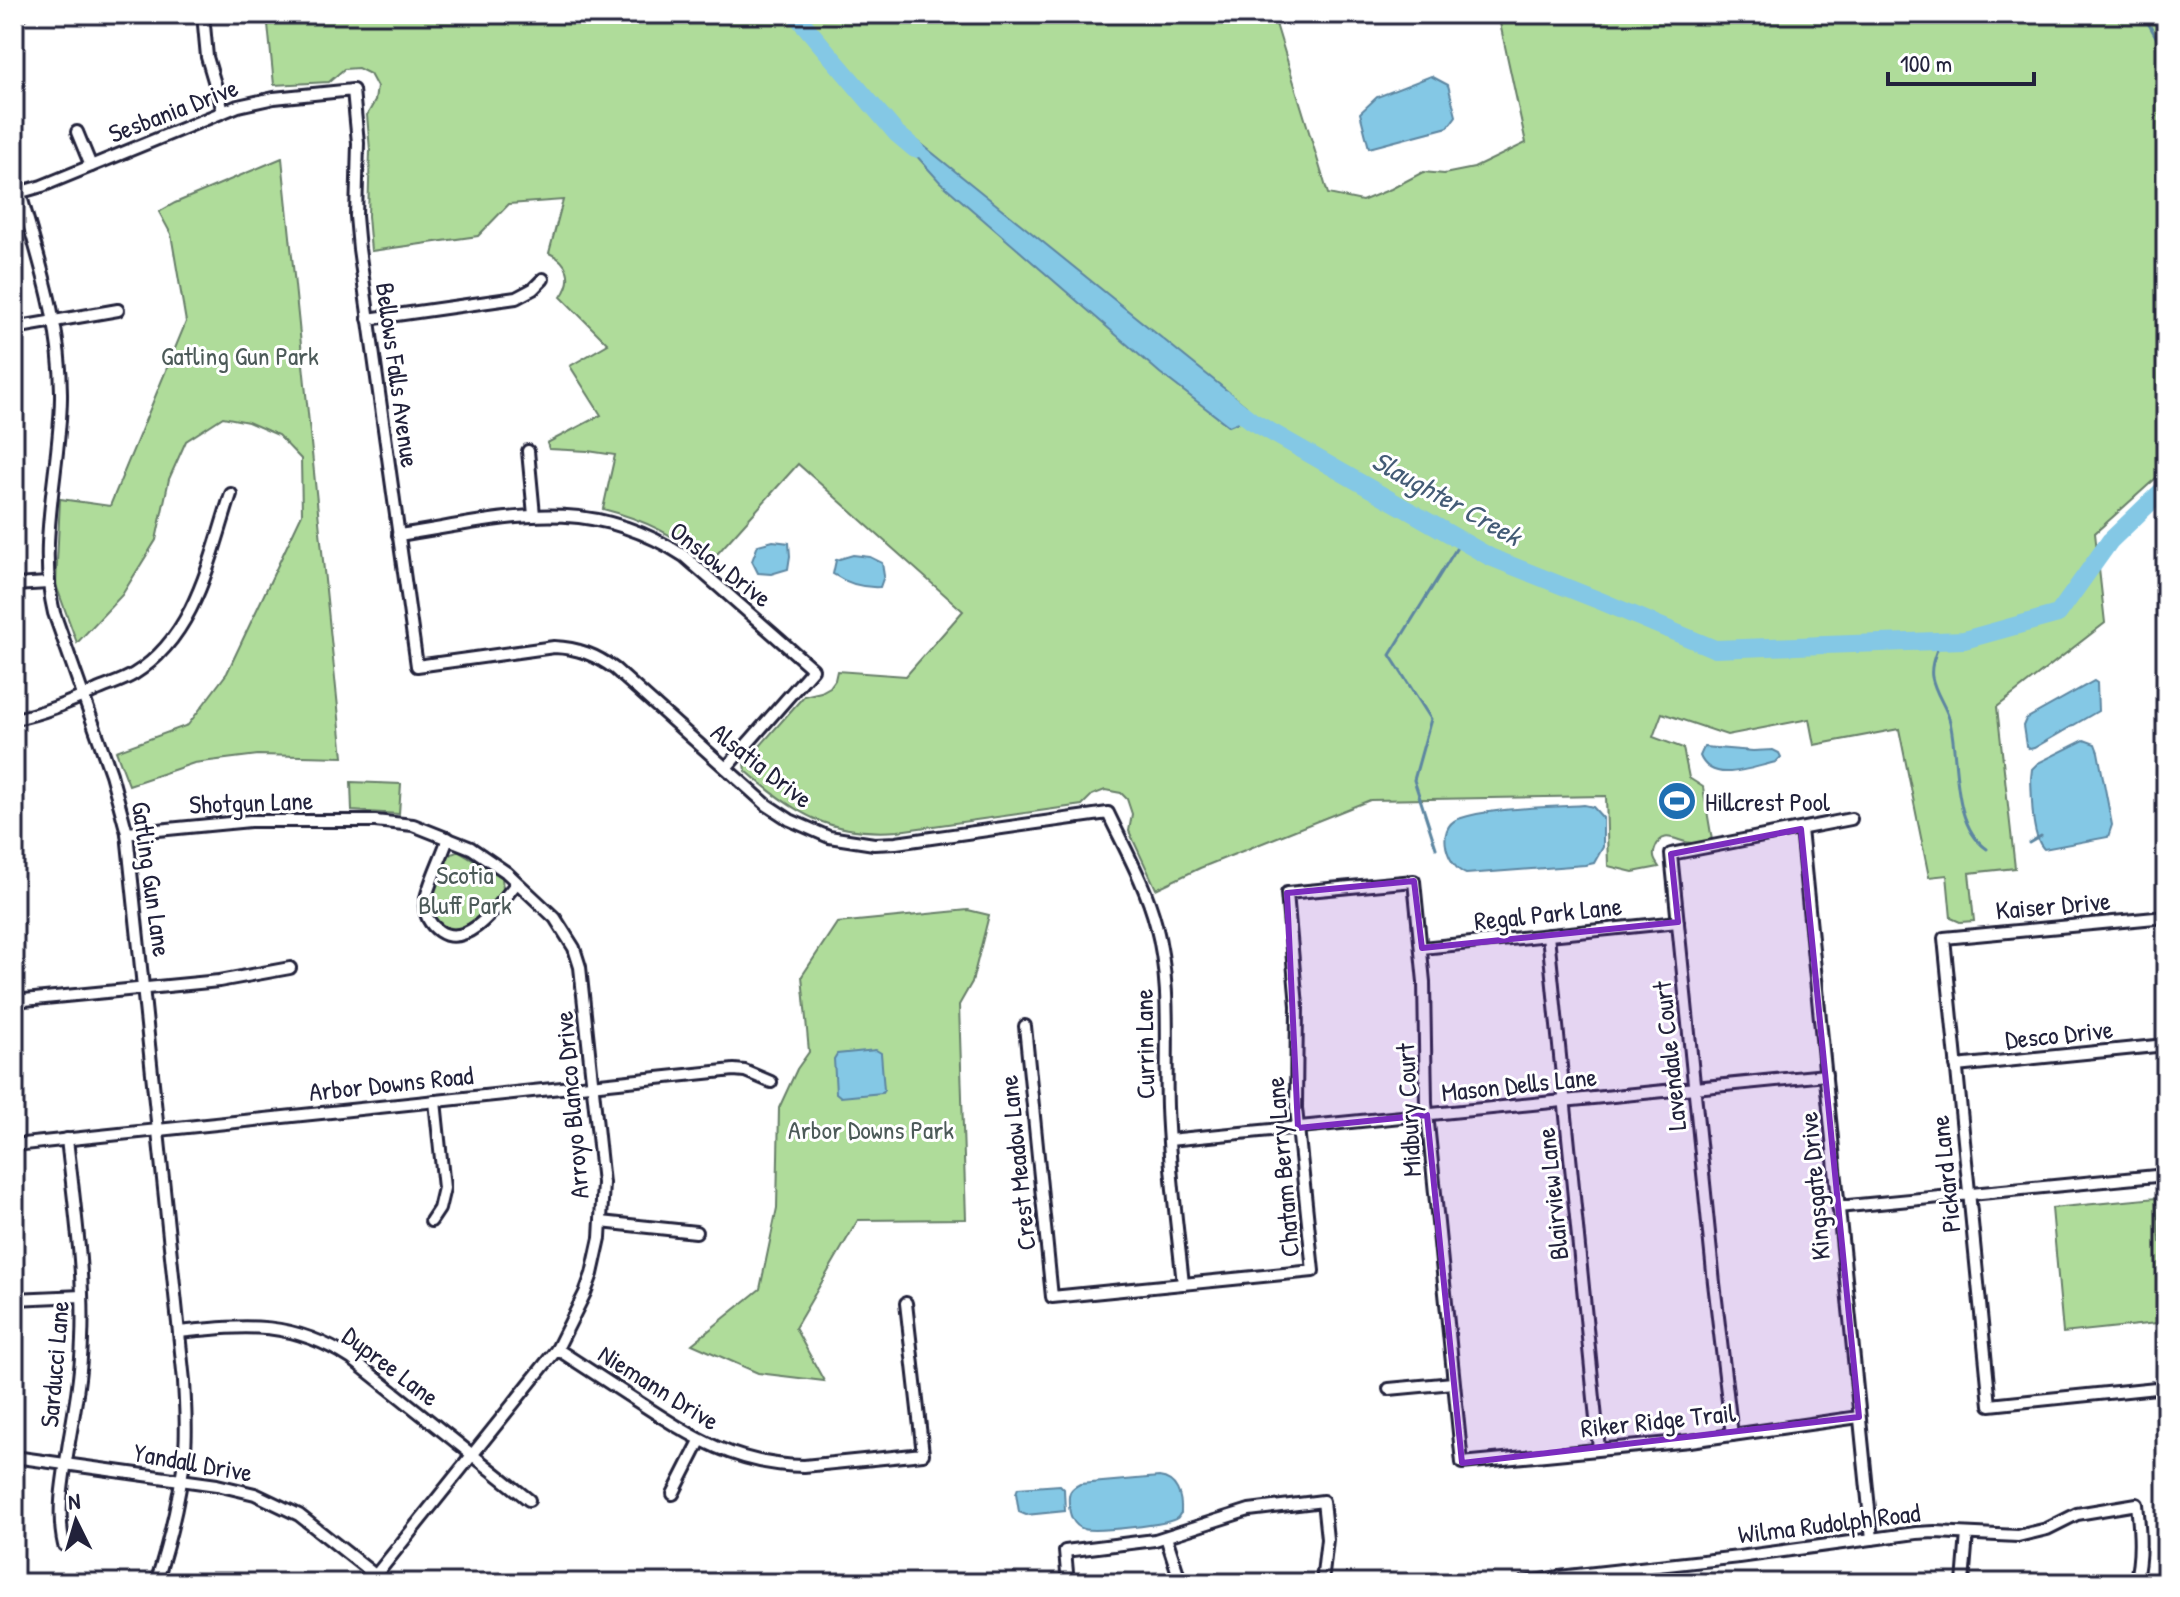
<svg xmlns="http://www.w3.org/2000/svg" width="2180" height="1597" viewBox="0 0 2180 1597" font-family="'Patrick Hand',sans-serif">
<rect width="100%" height="100%" fill="#fff"/>
<filter id="ink" filterUnits="userSpaceOnUse"><feTurbulence type="fractalNoise" baseFrequency=".0125" numOctaves="2"/><feDisplacementMap in="SourceGraphic" scale="16" xChannelSelector="R" yChannelSelector="G"/><feConvolveMatrix kernelMatrix="1 2 1 2 8 2 1 2 1" color-interpolation-filters="sRGB"/></filter>
<g filter="url(#ink)">
<g fill="#afdc9a" stroke="#687f6a" stroke-width="2">
<path d="M267 14H1273L1328 194 1362 201 1391 189 1423 172 1444 174 1474 168 1526 143 1498 14H2166V469L2095 533 2105 623 1997 707 2015 868 1969 873 1974 921 1960 922 1951 918 1947 875 1929 877 1899 729 1814 745 1809 719 1727 735 1662 713 1653 737 1683 748 1689 778 1703 787 1712 840C1706 841 1699 843 1693 843 1679 844 1663 826 1655 849 1652 857 1655 861 1659 867L1633 872 1608 866 1606 796 1370 800 1200 868 1156 889 1129 831 1132 814 1127 799 1121 793 1105 790 1092 795 1082 805 898 831C830 836 795 814 746 771L745 763 804 696 821 692 830 687 835 680 837 671 906 676 963 611 798 464 709 563C678 536 643 519 603 509L615 455 588 451 549 449 547 443 601 415 570 366 608 344 561 297C574 279 569 262 549 253L563 200 509 204 478 236 371 251 368 216 370 150 367 115 375 101 377 87 370 74 358 68 344 69 329 82 274 85Z"/>
<path d="M282 158 343 757 258 755 194 763 129 785 116 751 188 725 227 673 302 514 301 459 278 435 248 422 223 417 186 441 169 479 156 540 122 595 77 643 56 585 60 499 110 506 186 322 171 234 159 212 175 203Z"/>
<path d="M351 782 401 784 399 814 352 811Z"/>
<path d="M459 851 502 877 503 890 468 927 455 929 440 925 430 909V900L449 855Z"/>
<path d="M968 910 989 915 972 982 959 1005 966 1219 858 1220 795 1328 824 1381 758 1373 692 1344 760 1289 777 1208 779 1108 797 1069 809 1052 802 976 837 923Z"/>
<path d="M2156 1198 2160 1242H2166V1322L2063 1333 2052 1208Z"/>
</g>
<g fill="#84c8e5" stroke="#5d86a1" stroke-width="2">
<path d="M1431 76 1448 85 1456 116 1448 127 1369 148 1360 113 1377 97Z"/>
<path d="M880 115 919 142 1246 406 1239 422 1229 426 1160 373 940 182Z"/>
<path d="M773 541 789 543 790 556 788 569 771 574 758 573 752 561 758 545Z"/>
<path d="M853 555 870 557 882 563 884 576 880 587C862 588 848 584 833 574L836 560Z"/>
<path d="M2094 681 2097 683 2098 711 2034 748 2030 749 2026 746 2023 726 2026 719Z"/>
<path d="M2084 740 2095 744 2098 752 2112 825 2108 837 2044 849C2031 837 2032 796 2031 778L2032 769 2038 763Z"/>
<path d="M1704 747 1753 751 1773 750 1779 753 1781 757 1776 762C1753 767 1712 785 1700 756Z"/>
<path d="M1584 805 1593 807 1603 818V847L1594 863 1585 865 1466 874C1447 867 1435 828 1458 819 1491 807 1548 808 1584 805Z"/>
<path d="M876 1050 881 1053 884 1090 882 1093 841 1097 836 1093 834 1059 837 1054Z"/>
<path d="M1159 1477C1177 1479 1182 1496 1181 1513 1179 1514 1179 1517 1177 1518 1169 1525 1095 1532 1084 1529 1073 1526 1069 1514 1069 1504 1068 1493 1070 1489 1080 1484Z"/>
<path d="M1060 1485 1064 1489 1065 1511 1026 1515 1019 1512 1016 1493 1018 1488Z"/>
</g>
<g fill="none" stroke-linecap="round" stroke-linejoin="round">
<g stroke="#5d86a1" stroke-width="3">
<path d="M2143 14 2159 42 2166 46"/>
<path d="M1940 641C1936 653 1930 665 1932 677 1935 694 1947 707 1950 722 1959 760 1951 824 1987 849"/>
<path d="M2029 843 2041 836"/>
<path d="M1436 848 1414 780 1431 719 1390 655 1461 541"/>
</g>
<g stroke="#84c8e5" stroke-width="18">
<path d="M795 14 896 133 915 149"/>
<path d="M1224 399 1252 421 1490 557 1603 602 1715 649 1964 640 2058 614 2110 541 2166 487"/>
</g>
<g stroke="#22223b" stroke-width="16">
<g id="street">
<path d="M203 14 207 57 223 111"/>
<path d="M14 17 22 14"/>
<path d="M77 132 91 166"/>
<path d="M20 193C39 260 62 327 61 398 60 469 37 543 54 613L111 774 127 833 184 1381C185 1404 187 1427 185 1449 181 1496 170 1539 156 1583"/>
<path d="M14 194 42 186 238 106 274 98 353 90 358 143 356 216 359 249 417 666 554 647C578 648 596 655 615 669L767 805 790 820 829 837 874 844 896 843 1108 813C1125 849 1146 886 1156 925 1172 985 1165 1047 1167 1107 1169 1166 1177 1225 1183 1284"/>
<path d="M368 319 516 298 533 289 543 279"/>
<path d="M14 328 118 310"/>
<path d="M528 451 534 515"/>
<path d="M398 535C505 519 585 492 684 556L813 669 726 768"/>
<path d="M14 585 48 583"/>
<path d="M14 719C42 714 70 702 95 691 108 685 123 681 134 674 196 636 210 557 231 494"/>
<path d="M1801 829 1872 1539"/>
<path d="M127 833 250 821H375L413 825 471 848 506 872 555 918 574 948 580 967 603 1183 600 1238 592 1274 585 1293 557 1349 376 1575"/>
<path d="M448 838C443 855 426 888 425 904 424 914 430 925 439 931 468 951 500 902 517 883"/>
<path d="M2166 917 1944 938 1990 1405 2166 1387"/>
<path d="M1548 935 1599 1449"/>
<path d="M1422 948 1678 922"/>
<path d="M14 1001 219 981 290 968"/>
<path d="M1025 1026 1052 1297 1313 1271 1296 1108 1297 1006 1287 893 1414 881 1424 982 1426 1103 1462 1463 1690 1441 1859 1417"/>
<path d="M1956 1066 2166 1045"/>
<path d="M1169 1140 1826 1075"/>
<path d="M14 1145 734 1070 745 1071 771 1082"/>
<path d="M1838 1207 2166 1175"/>
<path d="M431 1221 439 1209 444 1188 435 1101"/>
<path d="M601 1222 696 1232"/>
<path d="M14 1299 82 1296"/>
<path d="M179 1332C247 1325 291 1320 352 1359L529 1500"/>
<path d="M557 1349C585 1367 612 1385 640 1403 694 1438 736 1465 804 1466L923 1454 906 1303"/>
<path d="M1389 1389 1453 1383"/>
<path d="M1732 1435 1714 1283 1671 854 1851 819"/>
<path d="M14 1457 217 1485 255 1494 299 1515 385 1583"/>
<path d="M673 1494 700 1441"/>
<path d="M1166 1537 1181 1583"/>
<path d="M64 1545C56 1510 64 1477 69 1442 75 1408 81 1374 82 1340 85 1276 74 1203 67 1139"/>
<path d="M1622 1570 1623 1583"/>
<path d="M1068 1583 1065 1551 1155 1540 1249 1510 1323 1501 1327 1539 1322 1583"/>
<path d="M1523 1583 1559 1577 1739 1557 1916 1533 1935 1532 2018 1536 2047 1529 2077 1514 2137 1504C2140 1532 2142 1556 2135 1583"/>
<path d="M1963 1583 1967 1534"/>
</g>
</g>
<use href="#street" stroke="#fff" stroke-width="10"/>
</g>
</g>
<path fill="#7b2cbf" fill-opacity="0.2" stroke="#7b2cbf" stroke-width="6" stroke-linejoin="round" d="M1801 829 1859 1417 1462 1463 1427 1115 1298 1128 1287 893 1414 881 1422 948 1678 922 1671 854Z"/>
<defs>
<g id="stadium-disc" transform="scale(2)"><circle r="9.5" fill="#1f6fb2" stroke="#fff"/><path d="M0-5a6.5 5 0 1 0 0 10a6.5 5 0 1 0 0-10ZM-3.5-1.8h7v3.6h-7Z" fill="#fff"/></g>
</defs>
<g fill-rule="evenodd">
<use href="#stadium-disc" x="1677" y="801"/>
</g>
<g text-anchor="middle" dominant-baseline="central" stroke-width="6" stroke-linejoin="round" paint-order="stroke">
<g font-size="26" fill="#22223b" stroke="#fff">
<text transform="translate(173 110) rotate(-21)">Sesbania Drive</text>
<text transform="translate(398 375) rotate(82)">Bellows Falls Avenue</text>
<text transform="translate(721 564) rotate(38)">Onslow Drive</text>
<text transform="translate(762 765) rotate(38)">Alsatia Drive</text>
<text transform="translate(251 802) rotate(-2)">Shotgun Lane</text>
<text transform="translate(152 879) rotate(82)">Gatling Gun Lane</text>
<text transform="translate(2053 905) rotate(-5)">Kaiser Drive</text>
<text transform="translate(1548 913) rotate(-6)">Regal Park Lane</text>
<text transform="translate(2059 1034) rotate(-6)">Desco Drive</text>
<text transform="translate(1144 1044) rotate(-91)">Currin Lane</text>
<text transform="translate(1669 1056) rotate(-96)">Lavendale Court</text>
<text transform="translate(391 1083) rotate(-6)">Arbor Downs Road</text>
<text transform="translate(1519 1084) rotate(-6)">Mason Dells Lane</text>
<text transform="translate(571 1105) rotate(-95)">Arroyo Blanco Drive</text>
<text transform="translate(1408 1110) rotate(-93)">Midbury Court</text>
<text transform="translate(1017 1163) rotate(-96)">Crest Meadow Lane</text>
<text transform="translate(1282 1167) rotate(-95)">Chatam Berry Lane</text>
<text transform="translate(1945 1174) rotate(-96)">Pickard Lane</text>
<text transform="translate(1814 1186) rotate(-95)">Kingsgate Drive</text>
<text transform="translate(1552 1194) rotate(-96)">Blairview Lane</text>
<text transform="translate(54 1364) rotate(-85)">Sarducci Lane</text>
<text transform="translate(391 1366) rotate(37)">Dupree Lane</text>
<text transform="translate(659 1387) rotate(32)">Niemann Drive</text>
<text transform="translate(1658 1420) rotate(-6)">Riker Ridge Trail</text>
<text transform="translate(193 1462) rotate(10)">Yandall Drive</text>
<text transform="translate(1829 1523) rotate(-7)">Wilma Rudolph Road</text>
</g>
<g font-size="26" fill="#4c5a58" stroke="#fff">
<text x="240" y="355">Gatling Gun Park</text>
<text x="465" y="874">Scotia<tspan x="465" dy="30">Bluff Park</tspan></text>
<text x="871" y="1129">Arbor Downs Park</text>
</g>
<g font-size="26" fill="#22223b" stroke="#fff" text-anchor="start">
<text x="1705" y="801">Hillcrest Pool</text>
</g>
<g font-size="28" font-style="italic" fill="#445c76" stroke="#fff">
<text transform="translate(1447 498) rotate(29)">Slaughter Creek</text>
</g>
</g>
<rect width="2180" height="1597" fill="none" stroke="#fff" stroke-width="48"/>
<rect x="24" y="24" width="2132" height="1549" fill="none" stroke="#22223b" stroke-width="3" filter="url(#ink)"/>
<g transform="translate(76 1521) rotate(355)" stroke="#ffffff" stroke-width="6" paint-order="stroke">
<path d="M0-6L14 30L0 20L-14 30Z" fill="#22223b"/>
<text y="-12" font-size="22" font-weight="bold" text-anchor="middle" fill="#22223b">N</text>
</g>
<path d="M1888 72v12h146v-12" fill="none" stroke="#22223b" stroke-width="4"/>
<text x="1900" y="72" font-size="24" fill="#22223b" stroke="#ffffff" stroke-width="6" paint-order="stroke">100 m</text>
</svg>
